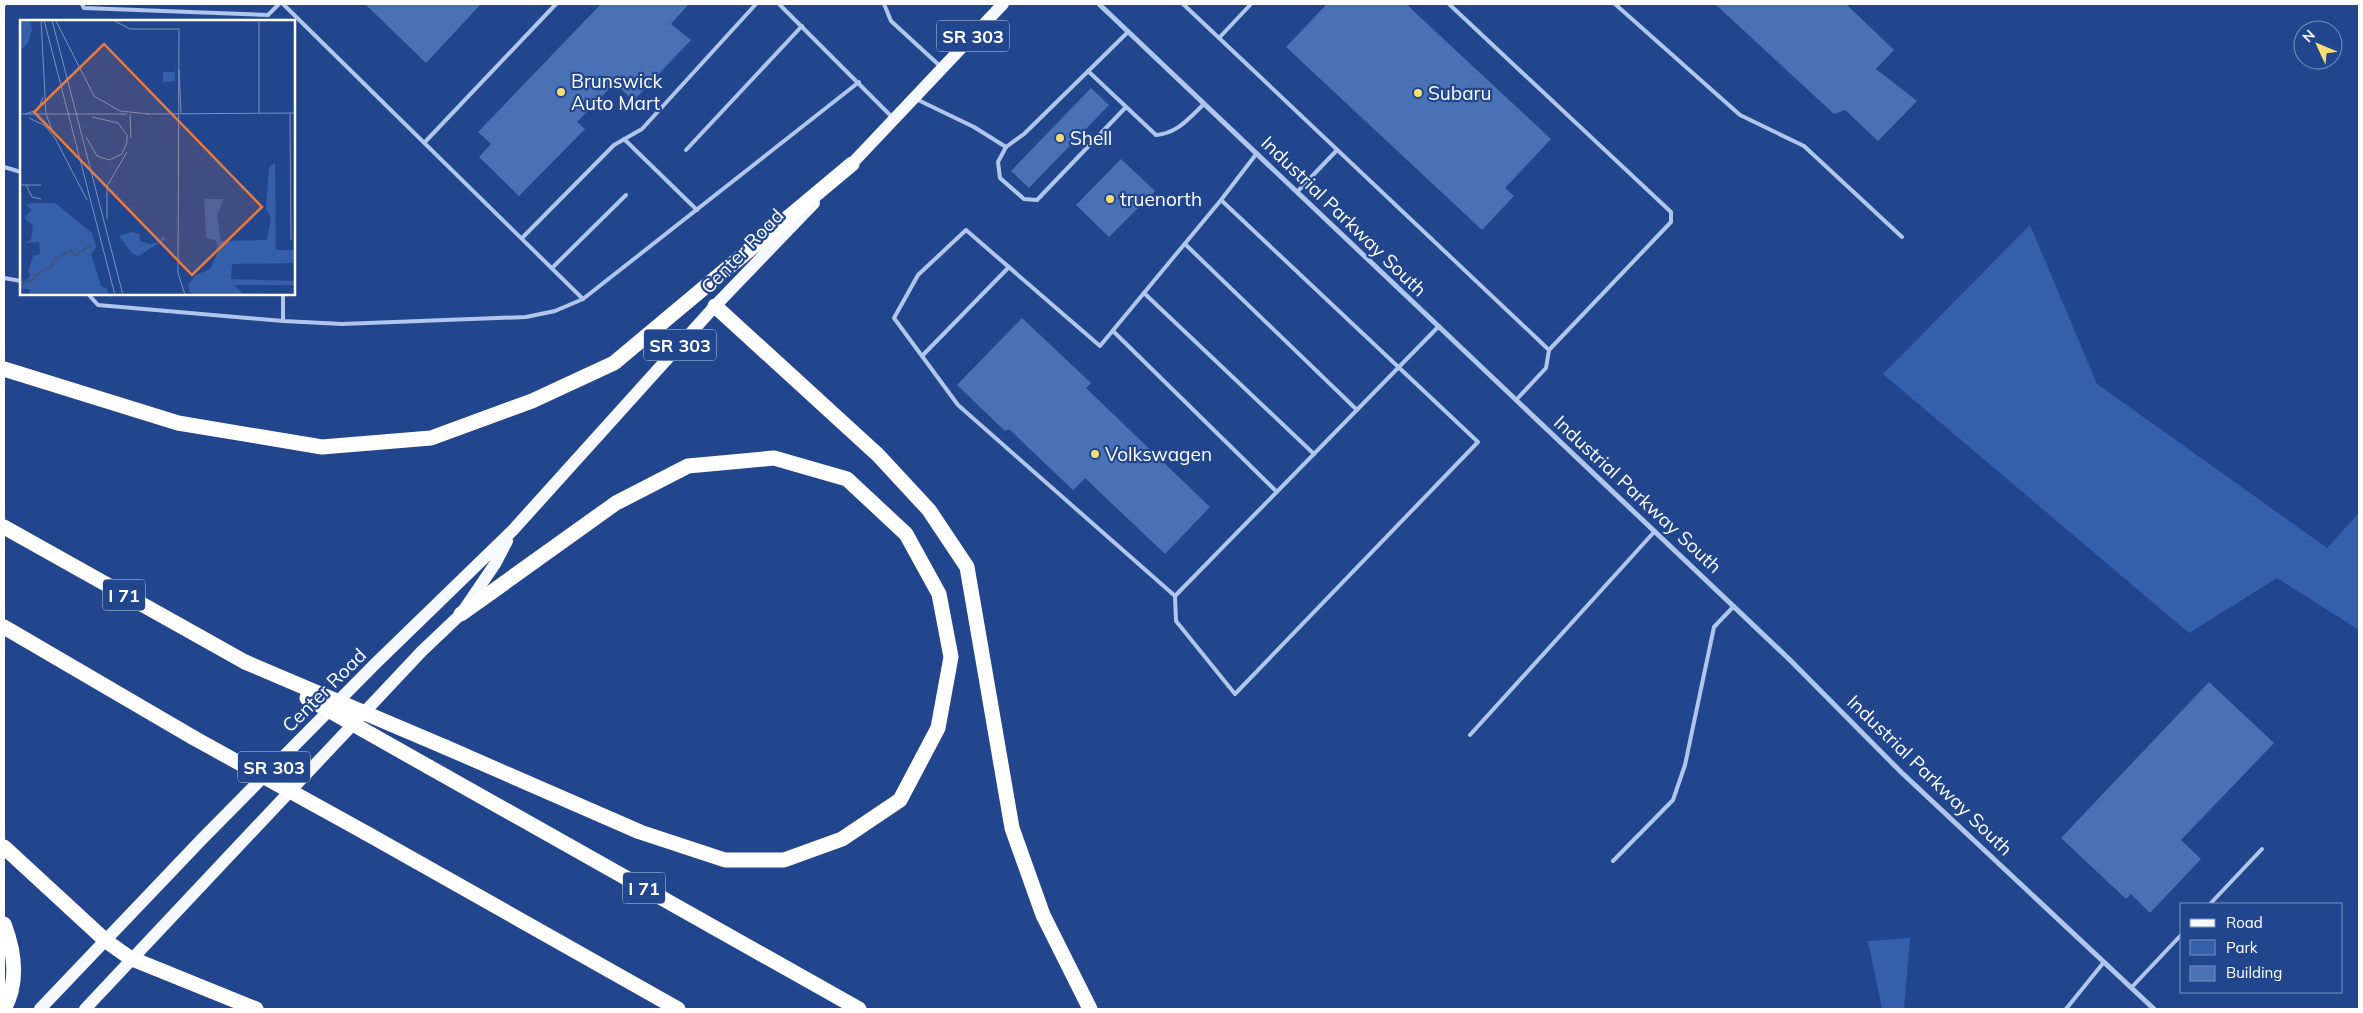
<svg xmlns="http://www.w3.org/2000/svg" width="2363" height="1013" viewBox="0 0 2363 1013" font-family="Mulish,sans-serif">
<rect width="100%" height="100%" fill="#22468e"/>
<g fill="#355fab">
<path d="M2030 225 2097 384 2327 548 2359 513V630L2277 578 2189 633 1883 374Z"/>
<path d="M1910 938 1904 1009H1882L1868 941Z"/>
</g>
<g fill="#4a70b5">
<path d="M365 4H481L426 63Z"/>
<path d="M601 4H689L671 24 691 40 633 101 615 83 577 122 585 129 519 196 479 157 491 144 478 132Z"/>
<path d="M1327 4H1406L1551 139 1505 188 1514 196 1482 230 1286 47Z"/>
<path d="M1715 4H1846L1894 50 1876 69 1917 101 1878 141 1845 110 1834 114Z"/>
<path d="M1091 88 1109 105 1029 188 1011 171Z"/>
<path d="M1121 159 1155 191 1109 237 1076 205Z"/>
<path d="M1022 318 1091 383 1086 388 1210 507 1165 554 1085 478 1073 490 1009 429 1005 431 957 385Z"/>
<path d="M2209 682 2274 743 2181 840 2201 859 2150 913 2131 894 2126 899 2061 838Z"/>
</g>
<g fill="none" stroke-linecap="round" stroke-linejoin="round">
<g stroke="#b1c6ec" stroke-width="4">
<path d="M82 4 84 8 268 15 279 4"/>
<path d="M283 4 583 299 859 82"/>
<path d="M779 4 892 117"/>
<path d="M884 4 891 21 940 66"/>
<path d="M1183 4 1219 38"/>
<path d="M1251 4 1219 38 1549 350"/>
<path d="M1449 4 1671 212V222L1549 350 1546 368 1516 400"/>
<path d="M1615 4 1740 115 1804 146 1902 237"/>
<path d="M4 5V4"/>
<path d="M1088 71 1156 135C1178 133 1189 118 1204 104"/>
<path d="M916 99 974 127 1006 147 1024 134 1128 32"/>
<path d="M624 139 697 210"/>
<path d="M425 142 556 4"/>
<path d="M1006 147 998 162 1000 178 1024 199 1037 200 1126 107"/>
<path d="M686 150 802 26"/>
<path d="M4 167 21 172"/>
<path d="M1297 192 1337 150"/>
<path d="M1221 200 1257 153"/>
<path d="M522 238 614 145 642 129 756 4"/>
<path d="M1185 244 1357 410"/>
<path d="M552 268 626 195"/>
<path d="M4 278 21 281"/>
<path d="M1144 293 1314 454"/>
<path d="M88 294 98 305 283 321"/>
<path d="M283 294V321L342 324 526 317 555 311 583 299"/>
<path d="M1113 331 1277 492"/>
<path d="M922 356 1009 267"/>
<path d="M1175 596 958 405 894 318 918 275 966 230 1100 346 1221 200 1478 442 1235 694 1176 621 1175 596C1263 506 1351 416 1439 326"/>
<path d="M1470 735 1655 531"/>
<path d="M1613 861 1673 800 1685 765 1714 627 1734 606"/>
<path d="M2210 904 2262 849"/>
<path d="M2131 988 2182 934"/>
<path d="M2066 1009 2104 962"/>
</g>
<path stroke="#b1c6ec" stroke-width="5" d="M1099 4 1789 659 1901 772 2154 1009"/>
<g stroke="#f6f9ff" stroke-width="12">
<path d="M845 171 1003 4"/>
<path d="M40 1009 203 838 375 664 513 530 715 306 814 203"/>
<path d="M85 1009 422 651 461 614 495 564 507 541"/>
</g>
<g stroke="#fff" stroke-width="15">
<path d="M715 306 878 455 929 510 967 567 1012 828 1043 915 1090 1009"/>
<path d="M4 369 178 423 322 447 431 438 532 401 614 363 852 164"/>
<path d="M4 527 245 662"/>
<path d="M4 627 194 738"/>
<path d="M445 747 640 832 725 860H784L842 839 900 800 938 728 951 657 939 594 906 534 847 479 774 458 688 466 616 503 461 614"/>
<path d="M429 767 859 1009"/>
<path d="M366 833 678 1009"/>
<path d="M4 847 106 941 130 958 256 1009"/>
<path d="M4 924C15 953 19 982 4 1009"/>
</g>
<g stroke="#fff" stroke-width="15">
<path d="M245 662 445 747"/>
<path d="M307 698 429 767"/>
<path d="M194 738 366 833"/>
</g>
</g>
<g fill="#f8df73" stroke="#22468e" stroke-width="2">
<circle cx="561" cy="92" r="5"/>
<circle cx="1418" cy="93" r="5"/>
<circle cx="1060" cy="138" r="5"/>
<circle cx="1110" cy="199" r="5"/>
<circle cx="1095" cy="454" r="5"/>
</g>
<g text-anchor="middle" dominant-baseline="central" stroke-width="4.5" stroke-linejoin="round" paint-order="stroke">
<g fill="#22468e" stroke="#bdc8dd" stroke-width="1">
<rect x="937" y="20.5" width="72" height="31" rx="4"/>
<rect x="644" y="329.5" width="72" height="31" rx="4"/>
<rect x="103" y="579.5" width="42" height="31" rx="4"/>
<rect x="238" y="751.5" width="72" height="31" rx="4"/>
<rect x="623" y="872.5" width="42" height="31" rx="4"/>
</g>
<g font-size="18" font-weight="bold" fill="#fff">
<text x="973" y="36">SR 303</text>
<text x="680" y="345">SR 303</text>
<text x="124" y="595">I 71</text>
<text x="274" y="767">SR 303</text>
<text x="644" y="888">I 71</text>
</g>
<g font-size="19" fill="#fff" stroke="#22468e" text-anchor="start">
<text x="571" y="81">Brunswick<tspan x="571" dy="22">Auto Mart</tspan></text>
<text x="1428" y="93">Subaru</text>
<text x="1070" y="138">Shell</text>
<text x="1120" y="199">truenorth</text>
<text x="1105" y="454">Volkswagen</text>
</g>
<g font-size="19" fill="#fff" stroke="#22468e">
<text transform="translate(1344 216) rotate(44)">Industrial Parkway South</text>
<text transform="translate(742 251) rotate(-46)">Center Road</text>
<text transform="translate(1638 494) rotate(43)">Industrial Parkway South</text>
<text transform="translate(324 690) rotate(-45)">Center Road</text>
<text transform="translate(1930 775) rotate(44)">Industrial Parkway South</text>
</g>
</g>
<g transform="translate(20 20)">
<rect width="275" height="275" fill="#22468e"/>
<path d="M0 0H10L12 10 8 23 0 31ZM154 36 155 61 143 62V52H154ZM255 143 256 230H275V243L212 244 211 259 275 261V265H214L222 273 269 275H176L170 272 168 265 176 255 190 249 198 232 196 220 186 218 184 179H204L197 195 201 221 247 220 251 198 246 188 249 147ZM12 183H35L72 213 76 227 71 234 81 266 87 269 89 275H8L11 270 0 268 10 255 8 252 13 236 20 234 19 222 5 223 11 220 13 205 4 198 12 190 6 185ZM111 212 119 214 120 221 130 224 139 222 143 216 146 219 118 236 112 233 99 216Z" fill="#355fab"/>
<path fill="none" stroke="#3c568a" stroke-width="2.5" d="M0 263 13 260 16 255 33 245 34 240 51 230 55 236 72 224"/>
<path fill="none" stroke="#7a90bb" stroke-width="1" d="M21 0 26 94 32 110M24 0 95 275M32 0 103 275M93 0 110 9H159L158 253 165 275M36 1 74 76 100 91 129 94M159 50 161 93M239 93V0M270 93 271 220M0 94H107M5 94 18 90 23 77M110 94 111 118M126 94 275 93M9 98 24 105 35 118 67 180M66 117 77 136 89 140 102 134 107 122V115L98 103 72 97M0 165H21M6 165 12 177 21 179M87 199V166L107 132"/>
<path fill="#ed7a3d" fill-opacity="0.15" stroke="#ed7a3d" stroke-width="2.5" d="M84 24 242 187 172 255 14 92Z"/>
<rect width="275" height="275" fill="none" stroke="#fff" stroke-width="2.5"/>
</g>
<rect width="2363" height="1013" fill="none" stroke="#ffffff" stroke-width="10"/>
<rect x="2180" y="903" width="162" height="90" fill="#22468e" stroke="#7a90bb"/>
<rect x="2190" y="919" width="25" height="8" fill="#f6f9ff" stroke="#7a90bb"/>
<text x="2226" y="928" font-size="15" fill="#ffffff">Road</text>
<rect x="2190" y="940" width="25" height="15" fill="#355fab" stroke="#7a90bb"/>
<text x="2226" y="953" font-size="15" fill="#ffffff">Park</text>
<rect x="2190" y="966" width="25" height="15" fill="#4a70b5" stroke="#7a90bb"/>
<text x="2226" y="978" font-size="15" fill="#ffffff">Building</text>
<g transform="translate(2318 45) rotate(314)"><circle r="24" fill="#22468e" stroke="#7a90bb"/>
<path d="M0-4L9 19L0 12L-9 19Z" fill="#f8df73"/>
<text y="-8" font-size="14" font-weight="bold" text-anchor="middle" fill="#ffffff">N</text>
</g>
</svg>
